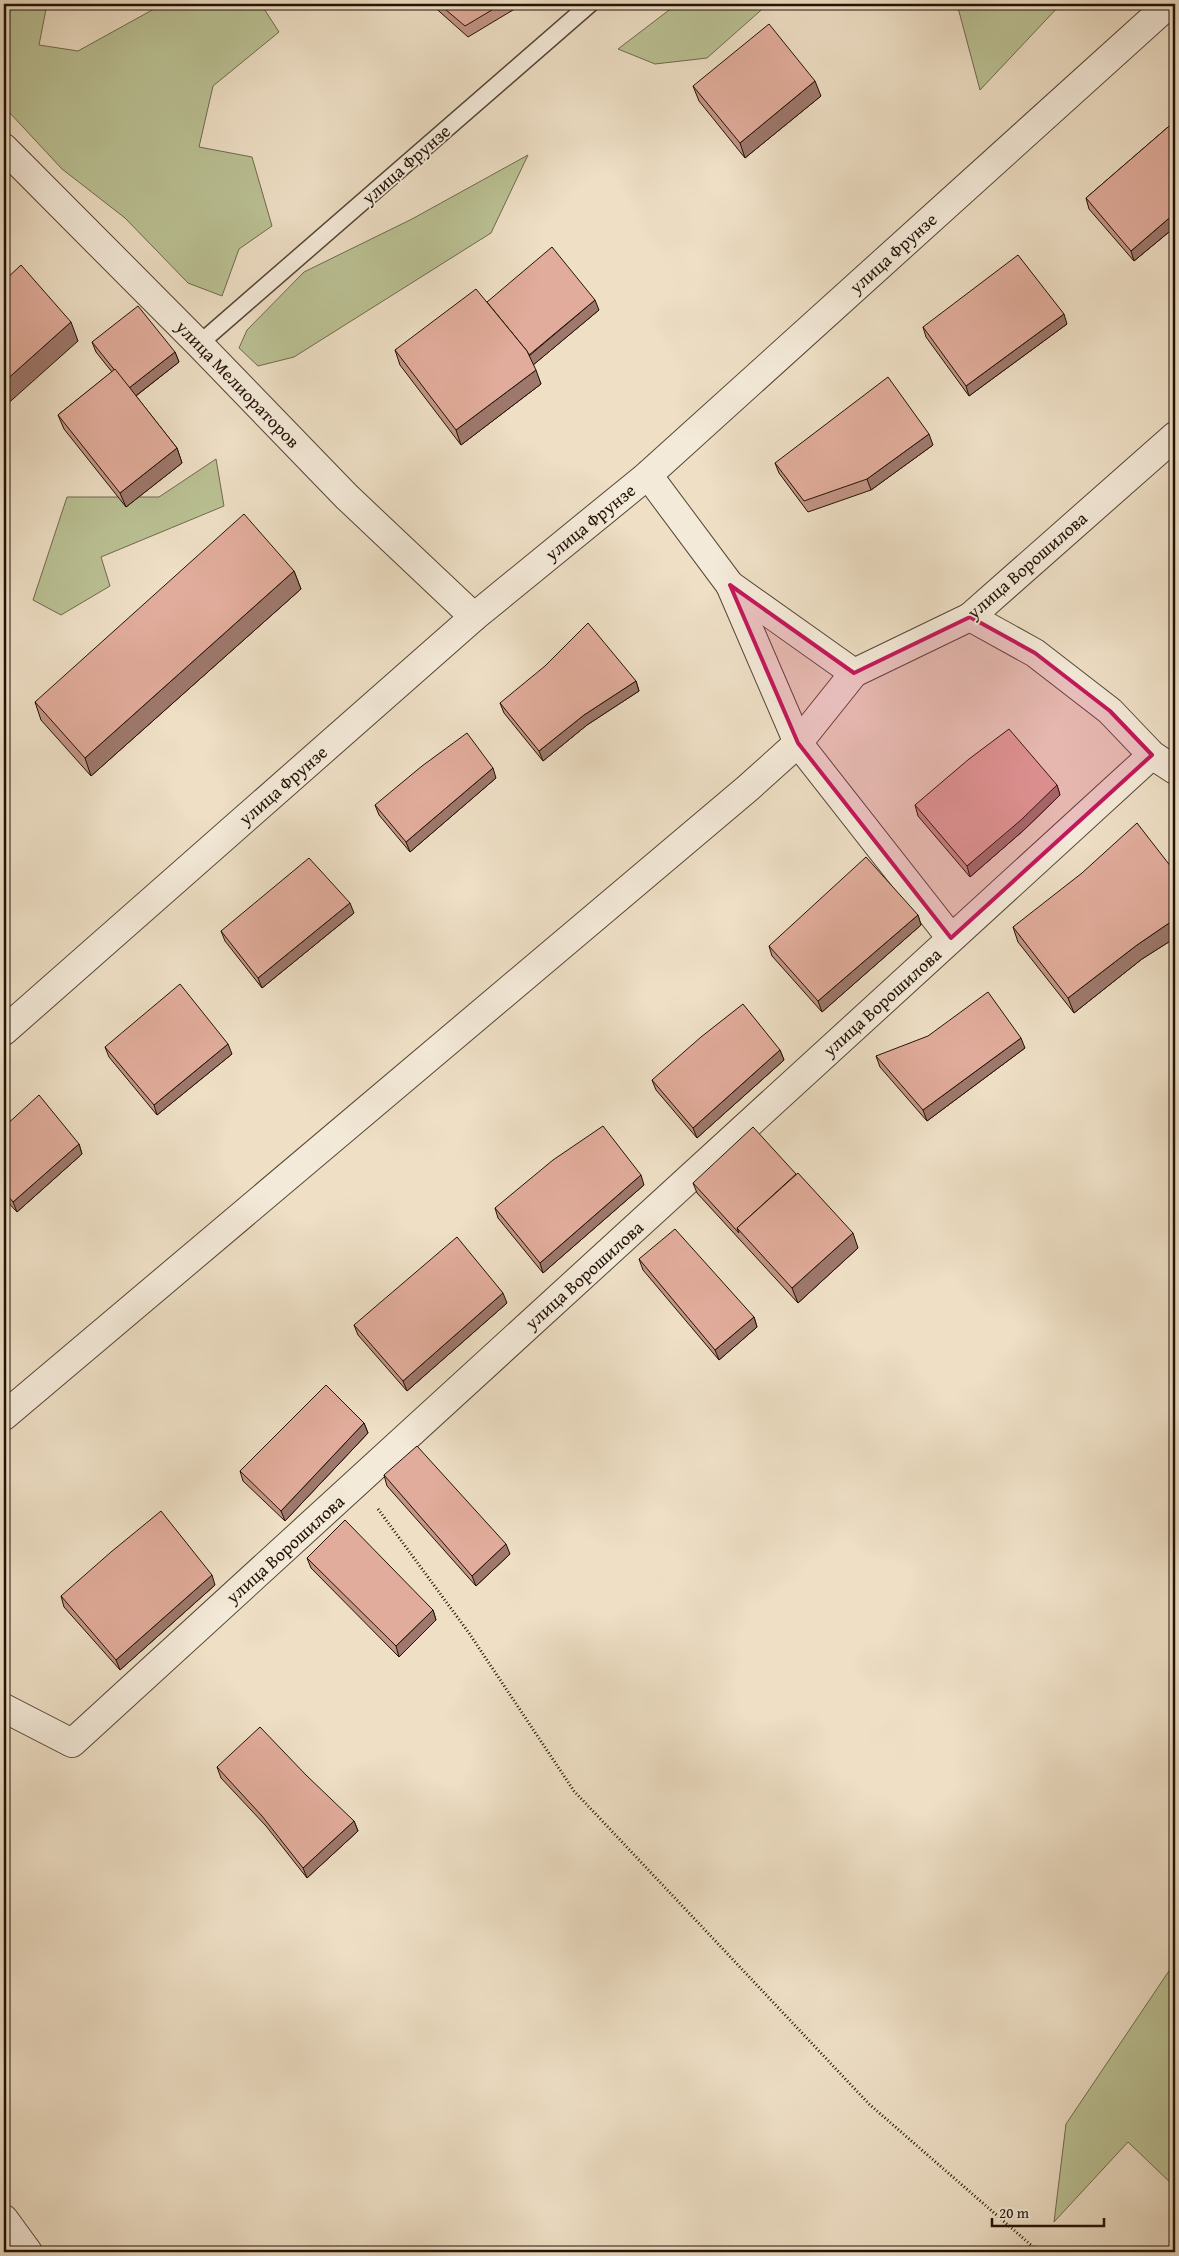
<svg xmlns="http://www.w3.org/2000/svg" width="1179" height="2256" viewBox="0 0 1179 2256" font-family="'Gentium Book Plus',serif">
<rect width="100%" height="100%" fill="#eedfc5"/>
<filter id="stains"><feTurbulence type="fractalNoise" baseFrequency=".004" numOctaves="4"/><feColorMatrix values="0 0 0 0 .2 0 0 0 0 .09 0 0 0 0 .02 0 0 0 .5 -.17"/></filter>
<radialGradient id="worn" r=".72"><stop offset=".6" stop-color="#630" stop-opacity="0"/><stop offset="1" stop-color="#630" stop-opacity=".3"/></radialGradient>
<g fill="#bac194" stroke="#6e6a4c">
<path d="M4 4H47L39 45 78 51 163 4H261L279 32 213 86 199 147 252 157 272 226 239 249 222 296 188 283 125 218 62 169 9 112 4 95Z"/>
<path d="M677 4H768L707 58 655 64 618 49Z"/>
<path d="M957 4H1059L1060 5 980 90Z"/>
<path d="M528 155 491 233 294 357 258 366 239 348 247 330 304 272 412 219Z"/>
<path d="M216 459 224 506 101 557 110 586 61 615 33 600 67 497H159Z"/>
<path d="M1175 1962V2187L1128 2142 1054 2222 1066 2124Z"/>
</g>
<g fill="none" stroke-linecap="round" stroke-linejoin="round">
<g stroke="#554535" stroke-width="19">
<path id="service" d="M199 344 590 4"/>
</g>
<g stroke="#554535" stroke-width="30">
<g id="minor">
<path d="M4 148 199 344 347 497 474 617"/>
<path d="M648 475 730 585 854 673"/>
<path d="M730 585 798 743 951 938"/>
<path d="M970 617 1035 653 1110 711 1152 755 1175 770"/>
<path d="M4 1031 474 617 648 475 1169 4"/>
<path d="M4 1416 748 788 798 743 854 673 970 617 1175 436"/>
<path d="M4 1708 72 1743 1152 755"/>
<path d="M4 2219 28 2252"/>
</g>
</g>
<path stroke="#221205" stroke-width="3" stroke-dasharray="1 2.5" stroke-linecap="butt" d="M378 1509 469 1633 574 1791 869 2104 1039 2252"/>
<use href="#service" stroke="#f4ead9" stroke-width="16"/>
<use href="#minor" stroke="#f4ead9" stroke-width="28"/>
</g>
<g fill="#c29485" stroke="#221205">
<path d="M431 4H523L468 37Z"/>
<path d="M693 86 821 96 745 158 699 101Z"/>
<path d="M1175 121V227L1134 261 1089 209 1086 198Z"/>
<path d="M487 302 599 310 533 365 541 384 461 445 400 365 395 350Z"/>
<path d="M1067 324 969 396 926 337 923 327Z"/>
<path d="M92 342 175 352 179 362 136 396 177 448 182 463 126 507 64 429 58 415 112 372 96 352Z"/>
<path d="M933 445 871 490 808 512 779 473 775 463Z"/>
<path d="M294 571 301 589 91 776 41 720 35 702Z"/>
<path d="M636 681 639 691 587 725 543 761 504 713 500 703Z"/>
<path d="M496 778 410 852 379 815 375 805Z"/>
<path d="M1057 785 1060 795 1024 830 970 877 918 816 915 805Z"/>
<path d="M1175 872V938L1142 959 1074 1013 1018 942 1013 927Z"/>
<path d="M354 913 262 988 225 941 221 931Z"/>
<path d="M918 915 921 925 822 1012 772 956 769 946Z"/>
<path d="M105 1047 232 1054 157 1115 109 1057Z"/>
<path d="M1025 1048 927 1121 880 1067 876 1056Z"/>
<path d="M780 1050 784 1060 697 1138 656 1090 652 1080Z"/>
<path d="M4 1127 79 1144 82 1154 17 1212 4 1198Z"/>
<path d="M693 1183 858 1248 798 1303 697 1193Z"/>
<path d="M644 1185 543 1273 498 1218 495 1208Z"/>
<path d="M639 1259 754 1317 757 1327 719 1360 643 1270Z"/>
<path d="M507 1303 407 1391 358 1335 354 1325Z"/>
<path d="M364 1423 368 1433 285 1521 243 1481 240 1471Z"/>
<path d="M384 1475 510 1554 476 1586 387 1486Z"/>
<path d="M307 1558 433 1610 436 1620 399 1657 311 1568Z"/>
<path d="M215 1585 120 1670 64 1607 61 1596Z"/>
<path d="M217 1767 354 1821 358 1831 307 1878 266 1826 221 1778Z"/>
</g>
<g fill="#9e786c" stroke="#221205">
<path d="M815 81 821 96 745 158 740 143Z"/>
<path d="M1175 213V227L1134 261 1131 251Z"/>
<path d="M595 300 599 310 532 366 529 356Z"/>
<path d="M1064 314 1067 324 969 396 966 386Z"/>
<path d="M71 322 78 341 4 407V382Z"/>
<path d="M175 352 179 362 133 398 129 388Z"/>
<path d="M536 370 541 384 461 445 456 430Z"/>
<path d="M929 434 933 445 871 490 867 479Z"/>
<path d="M177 448 182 463 126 507 120 493Z"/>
<path d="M294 571 301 589 91 776 85 758Z"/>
<path d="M636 681 639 691 587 725 543 761 539 751 584 715Z"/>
<path d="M493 768 496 778 410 852 406 842Z"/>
<path d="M1057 785 1060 795 1024 830 970 877 967 866Z"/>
<path d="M350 903 354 913 262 988 258 978Z"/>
<path d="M918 915 921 925 822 1012 818 1001Z"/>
<path d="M1175 919V938L1142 959 1074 1013 1068 998 1137 945Z"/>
<path d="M1021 1038 1025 1048 927 1121 923 1110Z"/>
<path d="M228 1044 232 1054 157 1115 154 1105Z"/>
<path d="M780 1050 784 1060 697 1138 693 1128Z"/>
<path d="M79 1144 82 1154 17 1212 13 1202Z"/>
<path d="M641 1175 644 1185 543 1273 540 1263Z"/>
<path d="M853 1233 858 1248 798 1303 792 1288Z"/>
<path d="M503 1293 507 1303 407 1391 403 1381Z"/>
<path d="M754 1317 757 1327 719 1360 715 1350Z"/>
<path d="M364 1423 368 1433 285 1521 281 1511Z"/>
<path d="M506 1544 510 1554 476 1586 472 1576Z"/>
<path d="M212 1575 215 1585 120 1670 116 1660Z"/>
<path d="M433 1610 436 1620 399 1657 396 1646Z"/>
<path d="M354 1821 358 1831 307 1878 303 1868Z"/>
</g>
<g fill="#e1ac9b" stroke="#221205">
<path d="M439 4H502L465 26Z"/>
<path d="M769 24 815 81 740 143 693 86Z"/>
<path d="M1175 121V213L1131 251 1086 198Z"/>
<path d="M552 247 595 300 529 355 527 351 487 302Z"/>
<path d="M1018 255 1064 314 966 386 923 327Z"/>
<path d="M21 265 71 322 4 382V281Z"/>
<path d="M476 289 527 351 536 370 456 430 395 350Z"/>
<path d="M138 306 175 352 129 388 92 342Z"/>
<path d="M115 369 177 448 120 493 58 415Z"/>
<path d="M888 377 929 434 867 479 804 501 775 463Z"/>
<path d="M244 514 294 571 85 758 35 702Z"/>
<path d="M588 623 636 681 584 715 539 751 500 703 545 666Z"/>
<path d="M1009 729 1057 785 1021 820 967 866 915 805 969 759Z"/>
<path d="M467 733 493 768 406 842 375 805 422 766Z"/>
<path d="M1137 823 1175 872V919L1137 945 1068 998 1013 927 1082 873Z"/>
<path d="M866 857 918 915 818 1001 769 946Z"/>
<path d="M309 858 350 903 258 978 221 931Z"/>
<path d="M180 984 228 1044 154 1105 105 1047Z"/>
<path d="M988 992 1021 1038 923 1110 876 1056 928 1036Z"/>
<path d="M743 1004 780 1050 693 1128 652 1080 701 1037Z"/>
<path d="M39 1095 79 1144 13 1202 4 1191V1127Z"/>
<path d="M603 1126 641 1175 540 1263 495 1208 553 1160Z"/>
<path d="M753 1127 796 1174 737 1228 739 1233 693 1183Z"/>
<path d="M798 1173 853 1233 792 1288 737 1228Z"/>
<path d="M675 1229 754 1317 715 1350 639 1259Z"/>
<path d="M457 1237 503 1293 403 1381 354 1325Z"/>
<path d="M326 1385 364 1423 281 1511 240 1471Z"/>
<path d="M417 1446 506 1544 472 1576 384 1475Z"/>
<path d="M161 1511 212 1575 116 1660 61 1596 111 1552Z"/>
<path d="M345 1520 433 1610 396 1646 307 1558Z"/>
<path d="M260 1727 306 1775 354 1821 303 1868 262 1816 217 1767Z"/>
</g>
<path fill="#c2185b" fill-opacity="0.2" stroke="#c2185b" stroke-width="4" stroke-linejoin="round" d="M730 585 854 673 970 617 1035 653 1110 711 1152 755 951 938 798 743Z"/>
<g text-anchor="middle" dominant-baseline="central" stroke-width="4" stroke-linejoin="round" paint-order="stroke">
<g font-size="18" fill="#221205" stroke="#f4ead9">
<text transform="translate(406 164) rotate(-41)">улица Фрунзе</text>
<text transform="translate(893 253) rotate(-42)">улица Фрунзе</text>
<text transform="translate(238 384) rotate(46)">улица Мелиораторов</text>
<text transform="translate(590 522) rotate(-39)">улица Фрунзе</text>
<text transform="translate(1027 565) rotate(-41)">улица Ворошилова</text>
<text transform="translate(283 785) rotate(-41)">улица Фрунзе</text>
<text transform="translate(882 1002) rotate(-42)">улица Ворошилова</text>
<text transform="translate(584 1275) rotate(-42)">улица Ворошилова</text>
<text transform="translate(285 1549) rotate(-42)">улица Ворошилова</text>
</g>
</g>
<rect width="1179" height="2256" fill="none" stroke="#eedfc5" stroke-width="20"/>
<rect x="5" y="5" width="1169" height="2246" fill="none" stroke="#221205" stroke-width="2.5"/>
<rect x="10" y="10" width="1159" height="2236" fill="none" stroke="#221205"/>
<path d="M992 2218v8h112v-8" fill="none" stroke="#221205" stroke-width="2.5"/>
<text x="999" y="2218" font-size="15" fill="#221205" stroke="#f4ead9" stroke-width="4" paint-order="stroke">20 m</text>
<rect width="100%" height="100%" filter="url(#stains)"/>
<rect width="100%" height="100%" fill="url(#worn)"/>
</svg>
